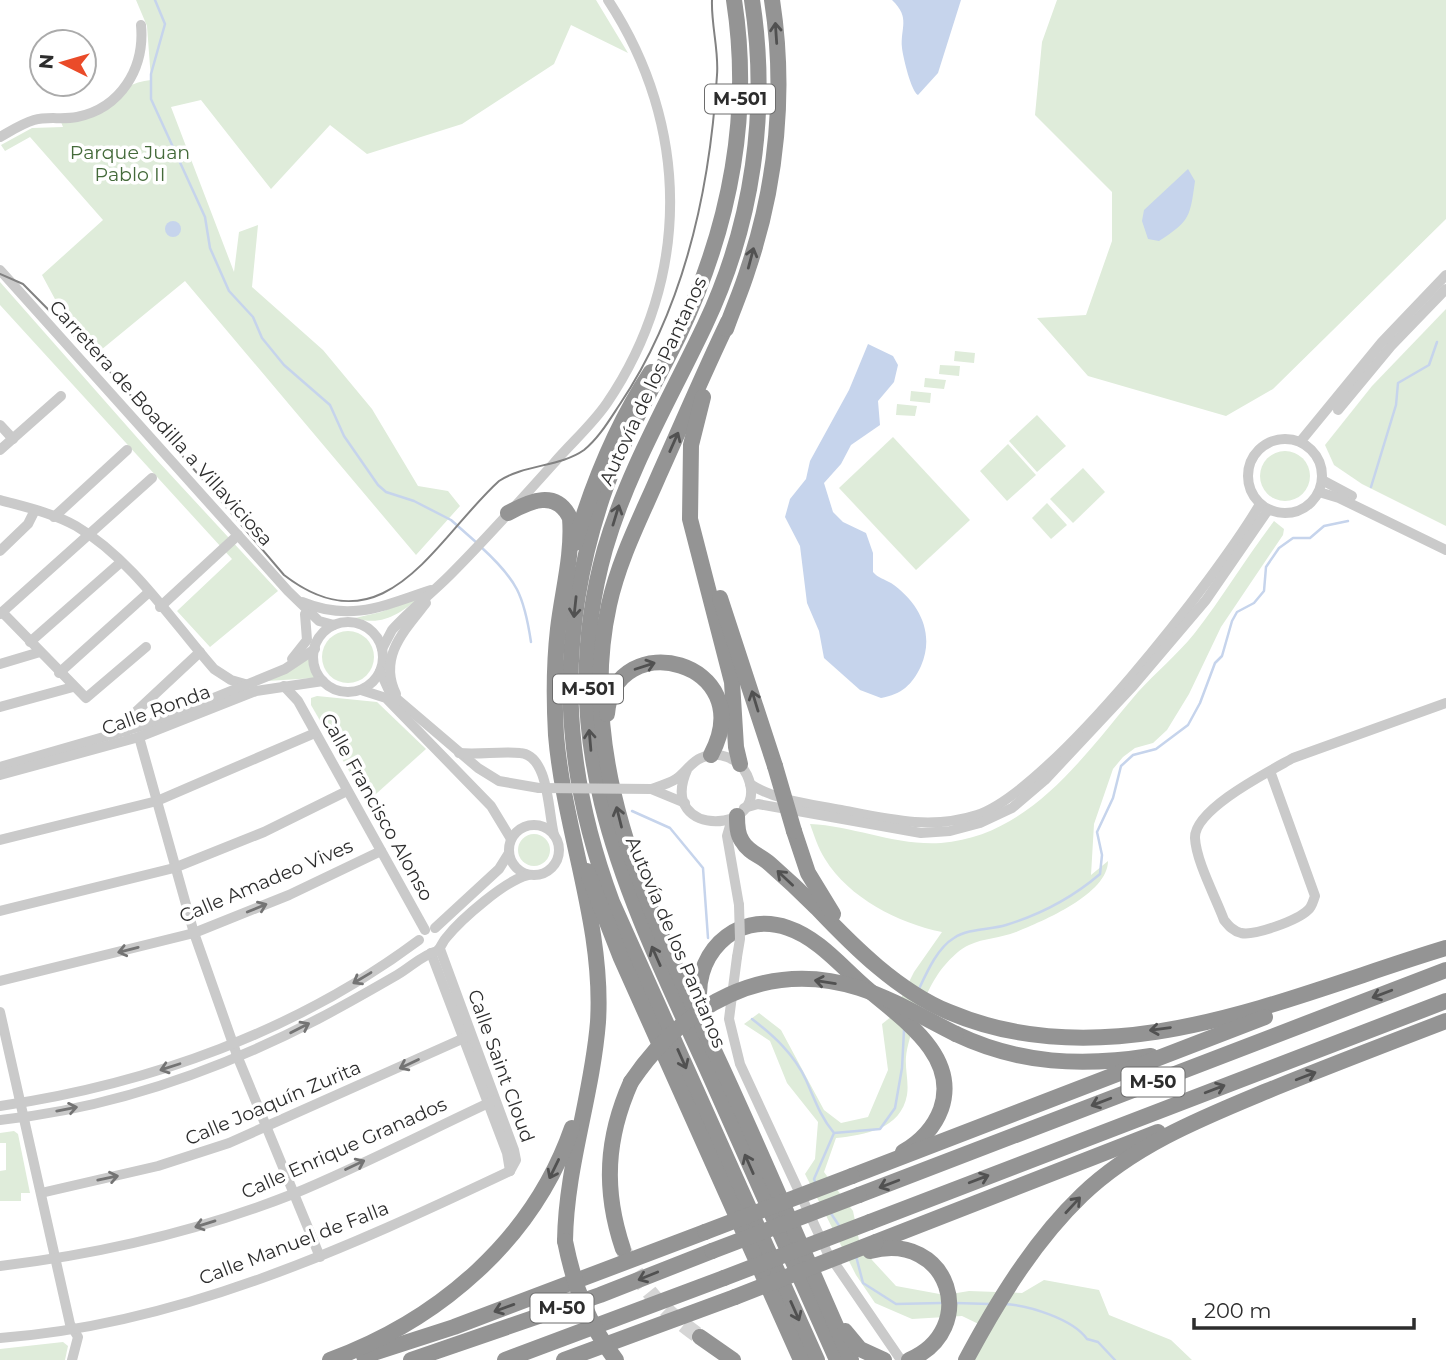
<svg xmlns="http://www.w3.org/2000/svg" width="1446" height="1360" viewBox="0 0 1446 1360" font-family="Montserrat,sans-serif">
<rect width="100%" height="100%" fill="#fff"/>
<g fill="#dfecda">
<path d="M136 0H596L628 53 571 25 554 64 462 124 367 154 330 125 271 189 201 100 171 107 234 272 239 232 258 225 252 287 323 350 372 409 418 486 448 491 460 506 416 555 185 281 101 350 56 301 42 275 103 220 30 137 5 151 1 145 32 128 63 127 61 122C98 118 114 83 151 80L147 26Z"/>
<path d="M1057 0H1446V219L1273 389 1226 416 1088 376 1037 318 1086 315 1112 241V192L1035 115 1042 42Z"/>
<path d="M0 282 156 459 278 591 210 647 177 611 232 559 0 305Z"/>
<path d="M1446 309V526L1362 484 1334 465 1325 445 1372 386Z"/>
<path d="M955 351 975 353 974 363 954 361Z"/>
<path d="M940 365 960 366 959 376 939 374Z"/>
<path d="M925 378 946 380 944 389 924 387Z"/>
<path d="M911 391 931 393 930 403 910 401Z"/>
<path d="M897 404 917 406 915 416 896 415Z"/>
<path d="M1037 415 1066 446 1037 472 1009 441Z"/>
<path d="M893 437 970 520 916 570 839 488Z"/>
<path d="M1008 444 1036 475 1007 501 980 471Z"/>
<circle cx="1285" cy="476" r="25"/>
<path d="M1083 468 1105 492 1073 523 1050 499Z"/>
<path d="M1047 503 1067 525 1051 539 1032 518Z"/>
<path d="M1274 521 1284 529 1283 535 1221 627 1189 694 1167 730 1153 743 1135 748 1123 757 1113 769 1094 824 1091 875 1108 861C1108 894 1043 921 1016 932 1001 938 984 938 969 945 961 948 951 958 945 965 929 982 908 1034 906 1057 905 1069 909 1083 907 1095 901 1129 865 1135 836 1138L824 1172 853 1211 859 1240 872 1260 896 1286 945 1295 969 1291 1022 1293 1044 1280 1099 1290 1109 1315 1171 1340 1192 1360H973L989 1329 962 1316 912 1319 875 1303 856 1275 805 1174 815 1159 818 1122 787 1083 770 1041 744 1024 759 1013 781 1030 824 1110 841 1123 868 1117 888 1070 882 1024 892 1016 914 972 942 932C898 923 849 898 825 859 818 848 814 835 810 824 854 826 896 846 941 843 1031 836 1085 754 1138 692 1156 672 1177 655 1194 634 1222 598 1246 558 1274 521Z"/>
<path d="M422 596C400 613 383 627 355 618L381 612Z"/>
<circle cx="348" cy="657" r="26"/>
<path d="M310 655 315 678 267 681Z"/>
<path d="M317 696 377 702 426 749 367 802 311 705V698Z"/>
<circle cx="534" cy="850" r="16"/>
<path d="M14 1131 18 1134 30 1193H21V1201H0V1171L6 1170V1143H0V1133Z"/>
<path d="M63 1342 68 1346 65 1360H0V1349Z"/>
</g>
<g fill="#c6d4ec">
<path d="M892 0H961L938 73 918 95C911 91 903 57 902 48 900 28 911 18 892 0Z"/>
<path d="M1188 169 1195 181C1190 217 1190 221 1159 241L1148 239 1142 221 1144 210Z"/>
<circle cx="173" cy="229" r="8"/>
<path d="M868 344 893 356 898 365 894 382 878 401 880 425 851 445 841 464 824 483 833 512 843 522 866 533 873 553V572C878 578 884 579 891 583 920 603 935 634 921 666 912 685 902 694 881 698L860 690 824 658 819 631 807 603 800 546 785 517 790 499 806 479 810 461 849 390Z"/>
</g>
<g fill="none" stroke-linecap="round" stroke-linejoin="round">
<g stroke="#c6d4ec" stroke-width="2.5">
<path d="M155 0 165 24 151 74V99L205 217 210 248 229 291 253 317 262 338 284 365 330 405 344 436 378 485 386 492 414 501 451 520 477 543"/>
<path d="M1371 487 1396 405 1398 383 1429 365 1437 342"/>
<path d="M481 547C517 580 524 595 531 642"/>
<path d="M632 811 670 828 703 868 708 938"/>
<path d="M918 991C926 974 937 948 954 938 969 928 990 930 1006 925 1042 914 1072 898 1100 874L1102 855 1097 832 1113 798 1121 766 1133 755 1156 749 1188 725 1200 703 1215 663 1222 656 1232 621 1237 612 1254 603 1264 591 1266 567 1279 548 1293 538H1310L1324 526 1348 521"/>
<path d="M752 1019C774 1036 794 1054 806 1080 815 1100 820 1116 834 1133L814 1179 816 1184"/>
<path d="M834 1133 880 1129 895 1108 902 1068 904 1030"/>
<path d="M830 1212 840 1227"/>
<path d="M856 1256 863 1283 896 1304 941 1303"/>
<path d="M955 1303 990 1304"/>
<path d="M1004 1304C1028 1305 1073 1319 1087 1339L1098 1342 1115 1360"/>
</g>
<path stroke="#d5d5d5" stroke-width="16" stroke-dasharray="16 8" stroke-linecap="butt" d="M624 1251C644 1292 663 1310 700 1337"/>
<g stroke="#cacaca" stroke-width="10">
<path d="M0 137C11 131 21 124 34 120 48 116 62 120 77 117 121 108 145 68 141 25"/>
<path d="M0 270 288 591 319 621 334 625"/>
<path d="M1338 410 1391 346 1446 289"/>
<path d="M0 425 13 439"/>
<circle cx="1285" cy="476" r="37"/>
<path d="M1300 442 1382 342 1446 275"/>
<path d="M0 450 61 396"/>
<path d="M1322 480 1352 496"/>
<path d="M1319 492 1339 498 1446 550"/>
<path d="M0 500C25 507 53 513 76 526 132 559 172 621 214 669L231 680 245 684"/>
<path d="M54 517 127 450"/>
<path d="M0 551 28 524 35 510"/>
<path d="M302 602C351 622 383 606 431 590"/>
<path d="M160 607 238 535"/>
<path d="M2 612 86 698 146 647"/>
<path d="M0 614 152 478"/>
<circle cx="348" cy="657" r="35"/>
<path d="M30 642 121 562"/>
<path d="M382 649 392 630C410 610 431 594 450 575 486 539 520 501 554 463 571 443 592 425 607 403 692 278 690 125 608 0"/>
<path d="M292 659 307 640 305 614"/>
<path d="M0 664 40 652"/>
<path d="M380 671 390 693 478 768 499 781 539 788"/>
<path d="M59 673 148 593"/>
<path d="M284 686 298 701 425 930"/>
<path d="M361 690 386 698 491 806 511 839"/>
<path d="M396 694C378 657 404 631 426 603"/>
<path d="M0 707 73 687"/>
<path d="M126 732 125 722 200 652"/>
<path d="M139 737 194 933 238 1058 320 1257"/>
<path d="M459 753C479 755 500 751 520 753 549 755 548 812 554 835"/>
<path d="M0 767 152 723 285 669 315 649"/>
<path d="M1270 771 1315 896C1313 901 1312 907 1308 910 1298 920 1255 936 1241 933 1233 931 1229 926 1224 920 1216 898 1196 861 1195 838 1194 809 1270 771 1293 758L1446 703"/>
<path d="M0 775 139 737 256 691 323 681"/>
<path d="M750 784C776 801 811 804 841 810 887 819 931 830 977 815 1052 790 1218 576 1260 504"/>
<path d="M651 789C660 786 668 784 676 779 685 773 691 762 701 758 718 750 739 758 747 775 774 835 656 840 687 770"/>
<path d="M651 789 685 803"/>
<path d="M744 808 758 804 921 833 950 831 980 823 1012 808 1045 780 1133 686 1206 600 1268 510"/>
<path d="M732 819 727 836 739 905"/>
<circle cx="534" cy="850" r="25"/>
<path d="M0 840 157 801 315 733"/>
<path d="M0 911 174 868 264 832 347 791"/>
<path d="M435 928 499 869 509 853"/>
<path d="M440 949 514 1150 516 1160 510 1171"/>
<path d="M431 953 507 1153 510 1171"/>
<path d="M737 957 729 1019 740 1064 827 1252 901 1360"/>
<path d="M0 981 194 933 289 895 381 851"/>
<path d="M0 1012 70 1324 78 1337 72 1360"/>
<path d="M0 1106C150 1084 297 1031 419 940"/>
<path d="M0 1120C113 1108 218 1071 318 1019 345 1005 371 990 397 975 411 967 422 955 437 951 442 947 442 942 446 938 461 919 506 880 528 875"/>
<path d="M41 1193 158 1166 229 1143 471 1035"/>
<path d="M0 1266C100 1254 199 1231 293 1194 361 1166 428 1131 495 1100"/>
<path d="M0 1338C180 1325 349 1247 510 1171"/>
</g>
<g stroke="#949494" stroke-width="16">
<path d="M734 0C752 116 729 229 679 335 653 388 621 441 602 498 556 637 561 765 612 902L817 1360"/>
<path d="M752 0C769 110 753 224 705 325 670 399 628 470 605 549 550 746 628 896 707 1069 751 1166 794 1263 837 1360"/>
<path d="M728 322C704 372 682 424 659 475 641 517 619 559 609 605 571 777 666 943 734 1094 774 1182 812 1272 851 1360"/>
<path d="M726 329C733 309 742 289 748 269 777 183 786 90 772 0"/>
<path d="M703 397 691 445 690 519 732 682 736 747 740 764"/>
<path d="M508 513C530 501 556 489 570 518 573 555 562 593 558 629 554 664 554 700 556 735 564 831 604 925 598 1022 592 1097 566 1166 565 1241"/>
<path d="M575 543C593 482 616 425 651 372"/>
<path d="M720 598 775 766"/>
<path d="M607 714C614 624 761 661 711 755"/>
<path d="M737 816C737 824 737 834 742 841 748 852 761 856 770 864 786 878 802 893 817 908 854 947 898 991 949 1012 1112 1081 1290 995 1446 948"/>
<path d="M794 831 808 873 833 914"/>
<path d="M587 871 621 958 801 1360"/>
<path d="M701 1011C689 958 734 909 788 928 818 938 841 966 864 986 899 1017 960 1054 941 1109 934 1128 920 1142 903 1152"/>
<path d="M956 1034C1019 1064 1082 1067 1151 1056"/>
<path d="M852 1176 1265 1017"/>
<path d="M859 1195 1446 970"/>
<path d="M870 1222 1446 1001"/>
<path d="M876 1242 1158 1132"/>
<path d="M623 1249C603 1190 606 1138 631 1082"/>
<path d="M870 1251C949 1230 981 1329 909 1360"/>
<path d="M845 1331 860 1349 884 1360"/>
<path d="M700 1337 733 1360"/>
<path d="M364 1356 454 1327 705 1232"/>
<path d="M330 1360C439 1320 533 1240 572 1128"/>
<path d="M411 1360 600 1295 712 1251"/>
<path d="M505 1360 724 1278"/>
<path d="M564 1360 735 1297"/>
<path d="M966 1360C997 1302 1034 1241 1082 1195 1134 1145 1202 1118 1267 1091 1326 1067 1386 1044 1446 1021"/>
</g>
<path stroke="#828282" stroke-width="2" d="M0 274 23 284 116 378 284 575C385 653 436 538 499 481 525 464 560 467 584 450 599 438 610 419 620 404 685 307 710 190 717 75 719 50 711 25 712 0"/>
<g stroke="#cacaca" stroke-width="10">
<path d="M539 788 651 789"/>
<path d="M737 957 740 939 739 905"/>
</g>
<g stroke="#949494" stroke-width="16">
<path d="M775 766 794 831"/>
<path d="M631 1082C683 1005 765 958 859 988 893 999 924 1018 956 1034"/>
<path d="M705 1232 852 1176"/>
<path d="M565 1241C574 1286 588 1324 616 1360"/>
<path d="M712 1251 859 1195"/>
<path d="M724 1278 870 1222"/>
<path d="M735 1297 876 1242"/>
</g>
</g>
<defs><path id="oneway-shaft" d="M-6 0H5M1.5-3L5.5 0L1.5 3" fill="none" stroke-width="1.6" stroke-linecap="round" stroke-linejoin="round" transform="scale(1.75)"/></defs>
<g stroke="#515151">
<use href="#oneway-shaft" transform="translate(776 33) rotate(-94)"/>
<use href="#oneway-shaft" transform="translate(751 258) rotate(-75)"/>
<use href="#oneway-shaft" transform="translate(674 442) rotate(-66)"/>
<use href="#oneway-shaft" transform="translate(616 515) rotate(-73)"/>
<use href="#oneway-shaft" transform="translate(575 607) rotate(96)"/>
<use href="#oneway-shaft" transform="translate(645 666) rotate(-18)"/>
<use href="#oneway-shaft" transform="translate(755 701) rotate(-107)"/>
<use href="#oneway-shaft" transform="translate(590 740) rotate(-95)"/>
<use href="#oneway-shaft" transform="translate(619 817) rotate(-104)"/>
<use href="#oneway-shaft" transform="translate(785 878) rotate(-137)"/>
<use href="#oneway-shaft" transform="translate(656 956) rotate(-114)"/>
<use href="#oneway-shaft" transform="translate(825 982) rotate(-171)"/>
<use href="#oneway-shaft" transform="translate(1382 994) rotate(159)"/>
<use href="#oneway-shaft" transform="translate(1160 1029) rotate(172)"/>
<use href="#oneway-shaft" transform="translate(682 1059) rotate(66)"/>
<use href="#oneway-shaft" transform="translate(1306 1076) rotate(-21)"/>
<use href="#oneway-shaft" transform="translate(1215 1089) rotate(-21)"/>
<use href="#oneway-shaft" transform="translate(1101 1102) rotate(159)"/>
<use href="#oneway-shaft" transform="translate(749 1164) rotate(-114)"/>
<use href="#oneway-shaft" transform="translate(554 1169) rotate(116)"/>
<use href="#oneway-shaft" transform="translate(979 1179) rotate(-21)"/>
<use href="#oneway-shaft" transform="translate(889 1184) rotate(159)"/>
<use href="#oneway-shaft" transform="translate(1073 1205) rotate(-47)"/>
<use href="#oneway-shaft" transform="translate(648 1276) rotate(158)"/>
<use href="#oneway-shaft" transform="translate(504 1308) rotate(160)"/>
<use href="#oneway-shaft" transform="translate(795 1311) rotate(66)"/>
</g>
<g stroke="#747474">
<use href="#oneway-shaft" transform="translate(257 908) rotate(-22)"/>
<use href="#oneway-shaft" transform="translate(128 950) rotate(166)"/>
<use href="#oneway-shaft" transform="translate(362 978) rotate(149)"/>
<use href="#oneway-shaft" transform="translate(300 1028) rotate(-27)"/>
<use href="#oneway-shaft" transform="translate(409 1064) rotate(155)"/>
<use href="#oneway-shaft" transform="translate(170 1067) rotate(162)"/>
<use href="#oneway-shaft" transform="translate(67 1109) rotate(-11)"/>
<use href="#oneway-shaft" transform="translate(355 1165) rotate(-25)"/>
<use href="#oneway-shaft" transform="translate(108 1178) rotate(-12)"/>
<use href="#oneway-shaft" transform="translate(205 1224) rotate(163)"/>
</g>
<g text-anchor="middle" dominant-baseline="central" stroke-width="7" stroke-linejoin="round" paint-order="stroke">
<g fill="#fff" stroke="#6c6c6c" stroke-width="2">
<rect x="705" y="84.5" width="70" height="29" rx="5"/>
<rect x="553" y="674.5" width="70" height="29" rx="5"/>
<rect x="1121.5" y="1067.5" width="63" height="29" rx="5"/>
<rect x="530.5" y="1293.5" width="63" height="29" rx="5"/>
</g>
<g font-size="18" font-weight="bold" fill="#2d2d2d">
<text x="740" y="99">M-501</text>
<text x="588" y="689">M-501</text>
<text x="1153" y="1082">M-50</text>
<text x="562" y="1308">M-50</text>
</g>
<g font-size="19" fill="#446a3a" stroke="#fff">
<text x="130" y="152">Parque Juan<tspan x="130" dy="22">Pablo II</tspan></text>
</g>
<g font-size="19" fill="#2d2d2d" stroke="#fff">
<text transform="translate(653 381) rotate(-65)">Autovía de los Pantanos</text>
<text transform="translate(161 423) rotate(48)">Carretera de Boadilla a Villaviciosa</text>
<text transform="translate(156 710) rotate(-20)">Calle Ronda</text>
<text transform="translate(377 807) rotate(61)">Calle Francisco Alonso</text>
<text transform="translate(266 881) rotate(-23)">Calle Amadeo Vives</text>
<text transform="translate(676 942) rotate(67)">Autovía de los Pantanos</text>
<text transform="translate(501 1066) rotate(70)">Calle Saint Cloud</text>
<text transform="translate(273 1103) rotate(-23)">Calle Joaquín Zurita</text>
<text transform="translate(344 1148) rotate(-24)">Calle Enrique Granados</text>
<text transform="translate(294 1243) rotate(-21)">Calle Manuel de Falla</text>
</g>
</g>
<g transform="translate(63 63) rotate(275)"><circle r="33" fill="#ffffff" stroke="#ababab" stroke-width="2"/>
<path d="M0-5L12 26L0 18L-12 26Z" fill="#ea4b29"/>
<text y="-10" font-size="19" font-weight="bold" text-anchor="middle" fill="#2d2d2d">N</text>
</g>
<path d="M1194 1318v10h220v-10" fill="none" stroke="#2d2d2d" stroke-width="3.5"/>
<text x="1204" y="1318" font-size="21" fill="#2d2d2d" stroke="#ffffff" stroke-width="5" paint-order="stroke">200 m</text>
</svg>
